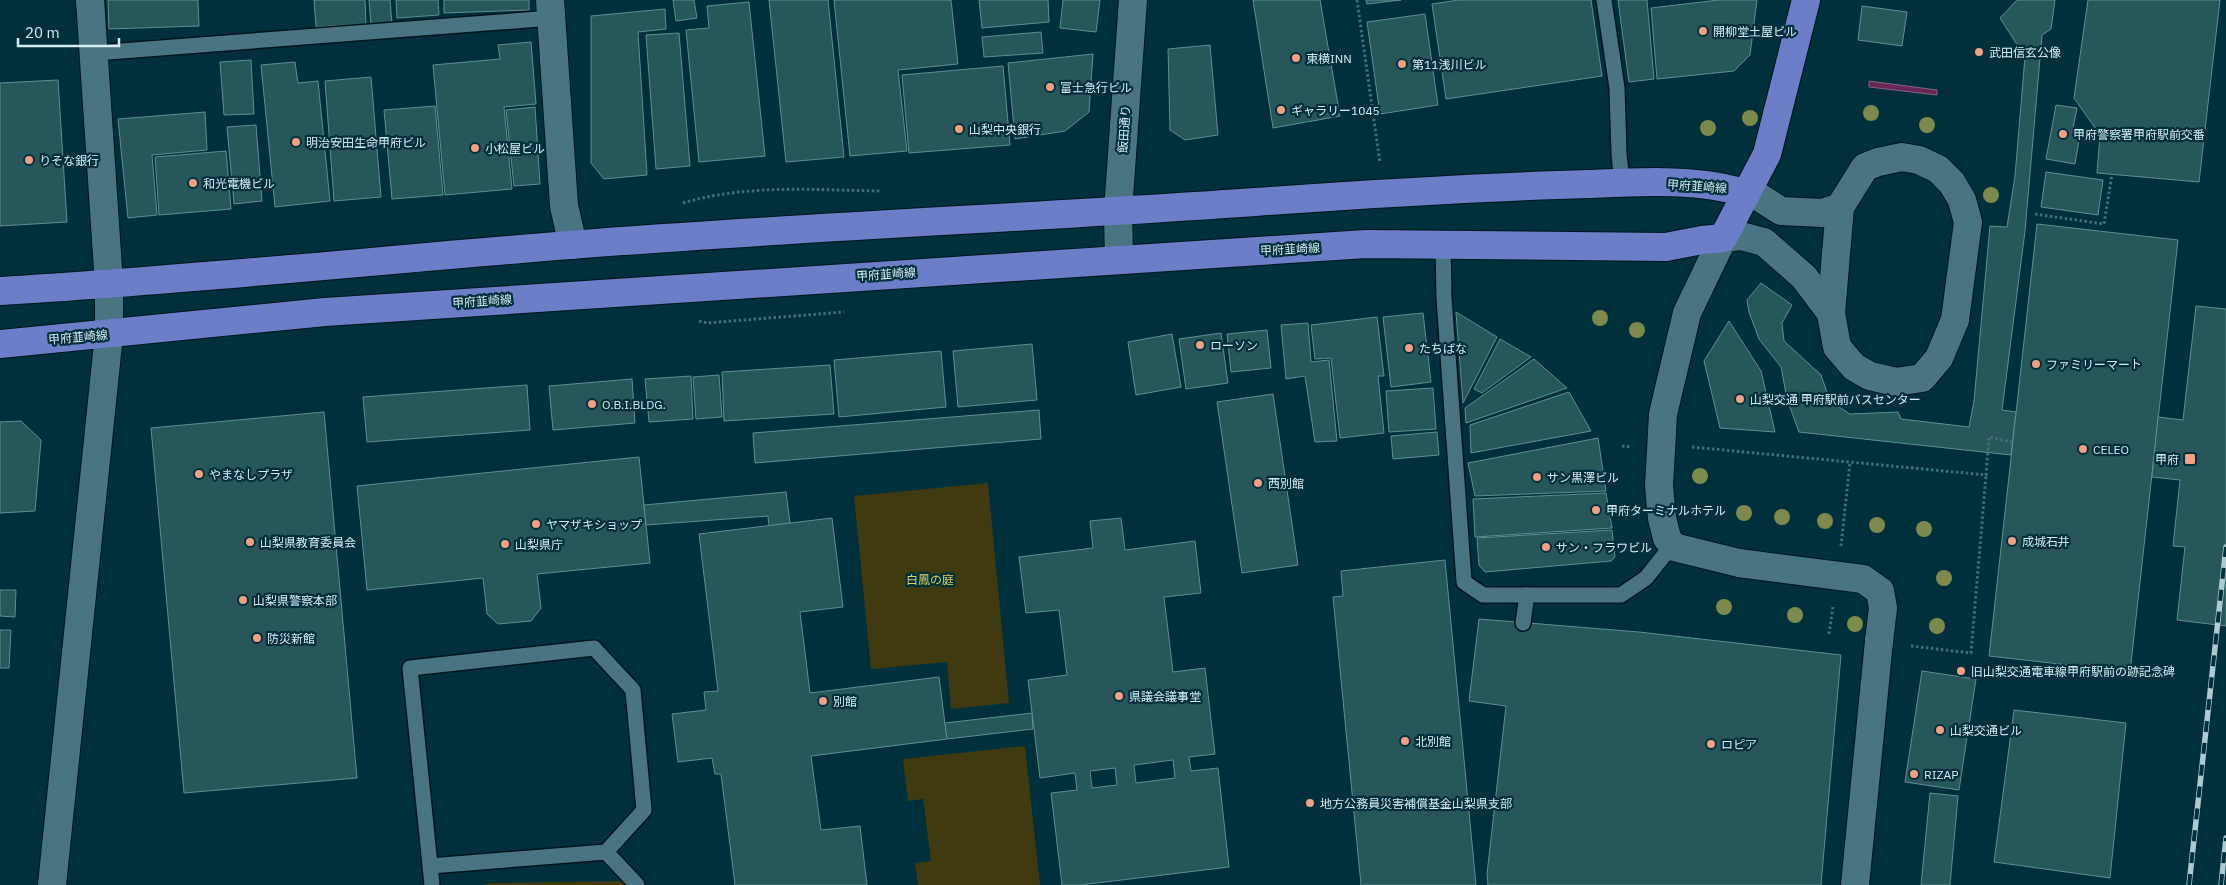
<svg xmlns="http://www.w3.org/2000/svg" width="2226" height="885" viewBox="0 0 2226 885" font-family="'IBM Plex Sans','Noto Sans JP',sans-serif">
<rect width="100%" height="100%" fill="#00303c"/>
<g fill="#403a11">
<path d="M988 483 1009 703 951 709 947 662 871 669 854 496Z"/>
<path d="M1025 746 1040 885H918L915 863 931 861 923 799 908 801 903 759Z"/>
<path d="M625 881 629 885H483L491 883Z"/>
</g>
<path fill="#672855" stroke="#886385" d="M1869 81 1937 90V95L1869 87Z"/>
<g fill="#27575a" stroke="#5f8f92" fill-rule="evenodd">
<path d="M108 0H198L199 26 109 29Z"/>
<path d="M314 0H365L366 24 316 27Z"/>
<path d="M369 0H390L392 24 371 25Z"/>
<path d="M396 0H438L439 15 397 18Z"/>
<path d="M444 0H529V10L444 13Z"/>
<path d="M673 0H694L697 18 676 21Z"/>
<path d="M769 0H828L844 157 786 162Z"/>
<path d="M834 0H951L958 64 898 70 907 151 850 156Z"/>
<path d="M979 0H1048L1049 22 982 28Z"/>
<path d="M1063 0H1100L1096 32 1060 28Z"/>
<path d="M1253 0H1320L1340 116 1273 128Z"/>
<path d="M1366 0H1401L1367 4Z"/>
<path d="M1459 0H1591L1602 76 1446 99 1432 4Z"/>
<path d="M1618 0H1647L1654 79 1629 82Z"/>
<path d="M1719 0H1757L1750 55 1734 71 1657 79 1651 8Z"/>
<path d="M2017 0H2055L2051 29 2042 35 2025 231 2002 410 2016 412 2011 455 1799 432 1787 399 1781 367 1759 339 1749 312 1747 300 1761 283 1792 305 1782 323 1784 341 1821 375 1829 398 1836 405 1850 414 1898 412 1901 419 1969 427 1974 401 1990 226 2007 227 2015 176 2025 57 2000 18Z"/>
<path d="M2088 0H2220L2199 182 2097 173 2100 135 2074 98Z"/>
<path d="M749 2 765 156 699 162 686 30 709 28 707 6Z"/>
<path d="M1862 6 1907 12 1902 46 1858 40Z"/>
<path d="M665 9 666 29 638 32 647 175 604 179 591 163V16Z"/>
<path d="M1425 14 1438 105 1380 114 1367 22Z"/>
<path d="M1041 32 1043 53 984 57 982 37Z"/>
<path d="M679 33 690 166 656 169 646 35Z"/>
<path d="M531 42 536 104 504 107 512 189 445 195 433 65 500 59 498 45Z"/>
<path d="M1210 45 1218 135 1185 140 1170 130 1168 49Z"/>
<path d="M1093 54 1089 112 1065 131 1015 139 1008 63Z"/>
<path d="M251 60 254 114 224 115 220 62Z"/>
<path d="M295 62 298 83 318 81 330 201 275 207 261 65Z"/>
<path d="M1003 66 1010 145 909 153 902 75Z"/>
<path d="M371 77 381 197 334 201 325 81Z"/>
<path d="M58 80 67 222 0 226V83Z"/>
<path d="M2056 105 2077 108 2072 133 2080 135 2075 164 2046 159Z"/>
<path d="M435 106 443 195 392 199 384 110Z"/>
<path d="M535 107 540 184 514 186 506 110Z"/>
<path d="M205 112 207 150 152 155 157 215 128 218 118 119Z"/>
<path d="M256 125 262 201 234 204 227 127Z"/>
<path d="M226 151 231 209 159 215 155 157Z"/>
<path d="M2046 172 2103 180 2098 215 2041 207Z"/>
<path d="M2037 224 2178 240 2130 672 1989 656Z"/>
<path d="M2196 306 2226 309V626L2177 620 2185 547 2173 546 2180 480 2152 477 2158 417 2183 420Z"/>
<path d="M1456 312 1497 337 1463 403Z"/>
<path d="M1423 313 1431 382 1391 387 1383 317Z"/>
<path d="M1377 317 1384 376H1378L1384 433 1340 438 1331 358 1315 359 1311 325Z"/>
<path d="M1729 321 1761 371 1775 432 1720 428 1704 361Z"/>
<path d="M1308 323 1311 362 1329 360 1337 441 1315 442 1305 376 1286 379 1281 325Z"/>
<path d="M1267 330 1271 368 1231 372 1227 334Z"/>
<path d="M1221 333 1228 383 1186 389 1179 339Z"/>
<path d="M1172 334 1181 387 1136 395 1128 342Z"/>
<path d="M1500 339 1531 357 1482 393 1474 389Z"/>
<path d="M1032 344 1037 400 958 407 953 351Z"/>
<path d="M941 351 946 407 839 417 834 360Z"/>
<path d="M1534 359 1567 388 1466 423 1465 408Z"/>
<path d="M830 365 834 414 724 421 722 372Z"/>
<path d="M719 375 722 417 696 419 693 377Z"/>
<path d="M691 376 693 419 649 422 645 379Z"/>
<path d="M632 379 635 423 553 430 549 386Z"/>
<path d="M527 385 530 430 367 442 363 397Z"/>
<path d="M1433 388 1436 429 1389 432 1386 391Z"/>
<path d="M1569 392 1591 431 1471 453 1470 425Z"/>
<path d="M1273 394 1298 565 1242 573 1217 402Z"/>
<path d="M1039 410 1041 439 755 463 753 433Z"/>
<path d="M324 412 357 778 184 793 151 428Z"/>
<path d="M21 421 41 440 35 511 0 513V422Z"/>
<path d="M1437 432 1439 455 1393 459 1391 436Z"/>
<path d="M1598 438 1606 491 1475 496 1468 463Z"/>
<path d="M639 457 650 563 537 574 541 608 531 621 498 624 487 614 483 578 367 590 357 486Z"/>
<path d="M786 492 790 523 769 526 768 516 646 525 644 505Z"/>
<path d="M1606 493 1612 528 1475 537 1473 499Z"/>
<path d="M832 518 843 607 800 612 810 693 939 677 947 739 811 756 821 830 860 826 867 885H735L721 774H715L712 758 678 762 672 714 706 710 704 692 718 691 699 534Z"/>
<path d="M1121 518 1125 550 1195 541 1201 593 1164 597 1173 672 1205 668 1215 754 1189 757 1191 771 1218 768 1229 867 1080 885H1062L1051 793 1077 790 1075 773 1040 778 1028 680 1067 675 1059 610 1026 613 1019 557 1093 548 1090 521ZM1173 760 1175 778 1136 783 1134 765ZM1115 768 1117 785 1092 788 1090 771Z"/>
<path d="M1612 530 1615 557 1611 561 1485 572 1479 565 1477 538Z"/>
<path d="M1445 560 1476 885H1361L1333 597 1343 596 1341 571Z"/>
<path d="M0 590H16L15 617 0 616Z"/>
<path d="M1479 619 1639 632 1841 655 1821 885H1488L1487 874 1506 706 1469 701Z"/>
<path d="M0 630H11L9 668H0Z"/>
<path d="M1922 671 1976 679 1959 790 1905 782Z"/>
<path d="M2014 710 2126 723 2110 878 1994 862Z"/>
<path d="M1032 713 1033 729 947 739 945 723Z"/>
<path d="M1930 793 1958 796 1950 885H1921Z"/>
</g>
<g fill="none" stroke-linecap="round" stroke-linejoin="round">
<g stroke="#01161c" stroke-width="18">
<g id="lane">
<path d="M1604 0 1617 88 1619 154 1622 183"/>
<path d="M95 53 552 18"/>
<path d="M1443 244 1444 298 1464 582 1483 595H1621L1646 578 1665 554 1674 547"/>
<path d="M1523 623 1527 595"/>
<path d="M606 852 637 885"/>
<path d="M430 866 606 852 644 810 633 690 594 648 410 668 432 885"/>
</g>
</g>
<g stroke="#01161c" stroke-width="30">
<g id="street">
<path d="M90 0 109 284"/>
<path d="M550 0 564 206 573 245"/>
<path d="M1855 885 1879 641"/>
</g>
</g>
<g stroke="#01161c" stroke-width="30">
<g id="secondary">
<path d="M1746 194 1759 197 1781 211 1823 213 1840 207 1865 167 1878 162 1902 157 1919 160 1938 169 1952 183 1962 200 1968 222 1955 320 1939 358 1922 378 1896 382 1870 376 1854 367 1837 347 1831 313 1804 277 1764 242 1741 236 1723 238 1687 313 1663 414 1659 486 1662 518 1667 538 1674 547 1739 563 1863 579 1880 591 1883 608 1879 641"/>
<path d="M1119 259 1118 211 1133 0"/>
<path d="M1831 313 1840 207"/>
<path d="M52 885 109 334V284"/>
</g>
</g>
<g stroke="#01161c" stroke-width="30">
<g id="primary">
<path d="M0 291C190 280 380 260 570 245 798 227 1027 218 1255 202 1367 194 1478 187 1589 184 1635 182 1704 178 1746 194"/>
<path d="M0 344 325 312 1366 244 1666 247 1702 240 1723 238 1767 154 1806 0"/>
</g>
</g>
<g stroke="#456d78" stroke-width="3" stroke-dasharray="2.5 2.5" stroke-linecap="butt">
<path d="M1357 0 1380 163"/>
<path d="M683 203C747 184 814 190 880 191"/>
<path d="M2035 214 2104 224 2112 174"/>
<path d="M699 321 707 323 844 312"/>
<path d="M1622 446 1631 447"/>
<path d="M1692 447 1986 475 1989 437 2012 442"/>
<path d="M1841 546 1850 462"/>
<path d="M1829 634 1833 607"/>
<path d="M1911 646 1971 653 1986 475"/>
</g>
<use href="#lane" stroke="#497482" stroke-width="15"/>
<use href="#street" stroke="#497482" stroke-width="28"/>
<use href="#secondary" stroke="#497482" stroke-width="28"/>
<use href="#primary" stroke="#6b7ec7" stroke-width="28"/>
<g stroke="#afcad3" stroke-width="5.5">
<g id="rail">
<path d="M2189 885 2226 547"/>
<path d="M2221 885 2226 838"/>
</g>
</g>
<use href="#rail" stroke="#00303c" stroke-width="4" stroke-dasharray="11" stroke-linecap="butt"/>
</g>
<g fill="#7e894e">
<circle cx="1871" cy="113" r="8"/>
<circle cx="1750" cy="118" r="8"/>
<circle cx="1927" cy="125" r="8"/>
<circle cx="1708" cy="128" r="8"/>
<circle cx="1991" cy="195" r="8"/>
<circle cx="1600" cy="318" r="8"/>
<circle cx="1637" cy="330" r="8"/>
<circle cx="1700" cy="476" r="8"/>
<circle cx="1744" cy="513" r="8"/>
<circle cx="1782" cy="517" r="8"/>
<circle cx="1825" cy="521" r="8"/>
<circle cx="1877" cy="525" r="8"/>
<circle cx="1924" cy="529" r="8"/>
<circle cx="1944" cy="578" r="8"/>
<circle cx="1724" cy="607" r="8"/>
<circle cx="1795" cy="615" r="8"/>
<circle cx="1855" cy="624" r="8"/>
<circle cx="1937" cy="626" r="8"/>
</g>
<g fill="#f39f83" stroke="#00303c" stroke-width="2">
<circle cx="1703" cy="31" r="5"/>
<circle cx="1979" cy="52" r="5"/>
<circle cx="1296" cy="58" r="5"/>
<circle cx="1402" cy="64" r="5"/>
<circle cx="1050" cy="87" r="5"/>
<circle cx="1281" cy="110" r="5"/>
<circle cx="959" cy="129" r="5"/>
<circle cx="2063" cy="134" r="5"/>
<circle cx="296" cy="142" r="5"/>
<circle cx="475" cy="148" r="5"/>
<circle cx="29" cy="160" r="5"/>
<circle cx="193" cy="183" r="5"/>
<circle cx="1200" cy="345" r="5"/>
<circle cx="1409" cy="348" r="5"/>
<circle cx="2036" cy="364" r="5"/>
<circle cx="1740" cy="399" r="5"/>
<circle cx="592" cy="404" r="5"/>
<circle cx="2083" cy="449" r="5"/>
<rect x="2184" y="453" width="12" height="12" rx="2.5"/>
<circle cx="199" cy="474" r="5"/>
<circle cx="1537" cy="477" r="5"/>
<circle cx="1258" cy="483" r="5"/>
<circle cx="1596" cy="510" r="5"/>
<circle cx="536" cy="524" r="5"/>
<circle cx="2012" cy="541" r="5"/>
<circle cx="250" cy="542" r="5"/>
<circle cx="505" cy="544" r="5"/>
<circle cx="1546" cy="547" r="5"/>
<circle cx="243" cy="600" r="5"/>
<circle cx="257" cy="638" r="5"/>
<circle cx="1961" cy="671" r="5"/>
<circle cx="1119" cy="696" r="5"/>
<circle cx="823" cy="701" r="5"/>
<circle cx="1940" cy="730" r="5"/>
<circle cx="1405" cy="741" r="5"/>
<circle cx="1711" cy="744" r="5"/>
<circle cx="1914" cy="774" r="5"/>
<circle cx="1310" cy="803" r="5"/>
</g>
<g text-anchor="middle" dominant-baseline="central" stroke-width="4.5" stroke-linejoin="round" paint-order="stroke">
<g font-size="12" fill="#d5ecf4" stroke="#00303c" text-anchor="start">
<text x="1713" y="31">開柳堂土屋ビル</text>
<text x="1989" y="52">武田信玄公像</text>
<text x="1306" y="58">東横INN</text>
<text x="1412" y="64">第11浅川ビル</text>
<text x="1060" y="87">富士急行ビル</text>
<text x="1291" y="110">ギャラリー1045</text>
<text x="969" y="129">山梨中央銀行</text>
<text x="2073" y="134">甲府警察署甲府駅前交番</text>
<text x="306" y="142">明治安田生命甲府ビル</text>
<text x="485" y="148">小松屋ビル</text>
<text x="39" y="160">りそな銀行</text>
<text x="203" y="183">和光電機ビル</text>
<text x="1210" y="345">ローソン</text>
<text x="1419" y="348">たちばな</text>
<text x="2046" y="364">ファミリーマート</text>
<text x="1750" y="399">山梨交通 甲府駅前バスセンター</text>
<text x="602" y="404">O.B.I.BLDG.</text>
<text x="2093" y="449">CELEO</text>
<text x="2179" y="459" text-anchor="end">甲府</text>
<text x="209" y="474">やまなしプラザ</text>
<text x="1547" y="477">サン黒澤ビル</text>
<text x="1268" y="483">西別館</text>
<text x="1606" y="510">甲府ターミナルホテル</text>
<text x="546" y="524">ヤマザキショップ</text>
<text x="2022" y="541">成城石井</text>
<text x="260" y="542">山梨県教育委員会</text>
<text x="515" y="544">山梨県庁</text>
<text x="1556" y="547">サン・フラワビル</text>
<text x="253" y="600">山梨県警察本部</text>
<text x="267" y="638">防災新館</text>
<text x="1971" y="671">旧山梨交通電車線甲府駅前の跡記念碑</text>
<text x="1129" y="696">県議会議事堂</text>
<text x="833" y="701">別館</text>
<text x="1950" y="730">山梨交通ビル</text>
<text x="1415" y="741">北別館</text>
<text x="1721" y="744">ロピア</text>
<text x="1924" y="774">RIZAP</text>
<text x="1320" y="803">地方公務員災害補償基金山梨県支部</text>
</g>
<g font-size="12" fill="#d5ecf4" stroke="#00303c">
<text transform="translate(1124 129) rotate(-86)">飯田通り</text>
<text transform="translate(1697 186) rotate(4)">甲府韮崎線</text>
<text transform="translate(1290 249) rotate(-3)">甲府韮崎線</text>
<text transform="translate(886 274) rotate(-4)">甲府韮崎線</text>
<text transform="translate(482 301) rotate(-4)">甲府韮崎線</text>
<text transform="translate(78 337) rotate(-5)">甲府韮崎線</text>
</g>
<g font-size="12" fill="#e5d15c" stroke="#00303c">
<text x="930" y="579">白鳳の庭</text>
</g>
</g>
<path d="M18 38v8h101v-8" fill="none" stroke="#d5ecf4" stroke-width="2.5"/>
<text x="25" y="38" font-size="15" fill="#d5ecf4" stroke="#00303c" stroke-width="4" paint-order="stroke">20 m</text>
</svg>
